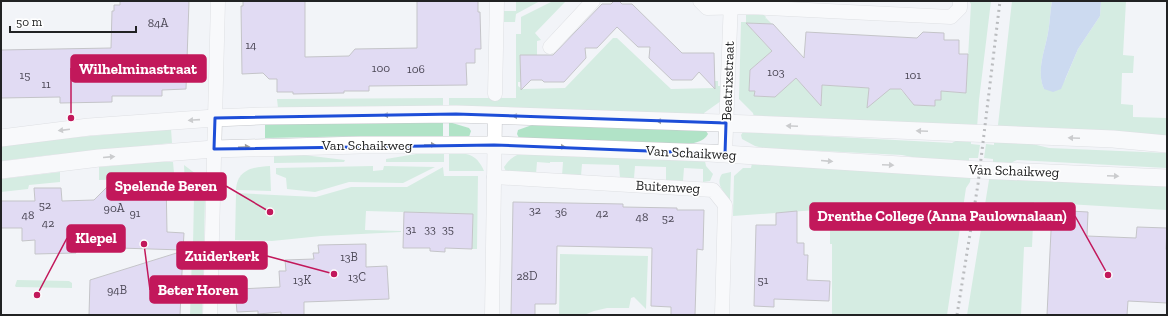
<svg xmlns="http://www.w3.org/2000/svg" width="1168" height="316" viewBox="0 0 1168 316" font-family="'Zilla Slab',serif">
<rect width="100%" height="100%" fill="#f2f4f8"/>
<g fill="#b1e3c7">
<path d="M516 1H540L516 14 515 22H504V11H516Z"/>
<path d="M553 1H566L535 33 541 40 537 41V55H520L521 82H518V86L522 89 565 88 613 38H617L671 89 714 88V81H718V86H722L721 101 704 113V115L449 107V98H516V34H521V17Z"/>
<path d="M969 1H991L979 100 977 128 754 117 753 113 739 99 741 22H746V15H764L766 17 765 19 766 18 772 24 753 23 752 30 772 51 750 70 749 90 755 91V96L775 97 796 78 815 99 822 100V85L869 88 868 102H874L895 84 914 104 935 106V100H941V91L966 93 971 4Z"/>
<path d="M1012 1H1052C1050 12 1050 22 1048 33 1045 50 1036 71 1044 89L1065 80 1078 49 1100 16 1101 1H1126L1123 55 1134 56 1133 73H1122L1121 104 1133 105V117L1167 118V137L997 129 998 125Z"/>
<path d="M443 98V107L379 106 278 108 277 99Z"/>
<path d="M443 122V137L367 136 265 138V124Z"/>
<path d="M449 122 469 128 471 131 469 137H449Z"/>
<path d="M532 125 706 131 708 134C704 142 692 144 683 144L519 138 517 134 518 130Z"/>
<path d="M171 129 172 143 50 155 1 161V146L68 138Z"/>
<path d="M743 132 952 143 961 138H971V144L980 145 978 158H969V165L947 164 902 155 763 148 755 146 742 139 741 135Z"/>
<path d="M994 139 1016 140 1049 148 1167 153V168L1017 160 1002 167 993 166V159L984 158 986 144 994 145Z"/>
<path d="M444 152V162H386V159L422 153Z"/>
<path d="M287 153 345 160 344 162 274 163V154Z"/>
<path d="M449 153C467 153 476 153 484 171H449Z"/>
<path d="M522 153 705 161 706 166 713 174 710 181 703 182V169L684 168 683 181 666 180V167L635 166 634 178H620L619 165 582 164 581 176H562L563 162H550V163L537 162 536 174 506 172 504 167C509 160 513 156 522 153Z"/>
<path d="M157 162H173L174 173H133L132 179 99 180V167Z"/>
<path d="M752 163 971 174 970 182 966 188 947 315H832V244H830V209L733 216 734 176 743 168H751Z"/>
<path d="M184 165 196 174 203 187 185 186Z"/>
<path d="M270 166 271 191 236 190C237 169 254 167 270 166Z"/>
<path d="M373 166V171L383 170 384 166 435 167 403 183 349 182 315 192 287 189 286 178 276 174V168Z"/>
<path d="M443 167 444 176H478L477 249H472L473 214 366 211 365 230 401 231V232L321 236 272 241 235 240 236 193 316 197 351 187H407Z"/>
<path d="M60 172V182L29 185 28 189 1 192V179Z"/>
<path d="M731 172 730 200C724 192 715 184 722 174Z"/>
<path d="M989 174 1167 183V210L1034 202 1032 247H1024L1021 315H967L989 180Z"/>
<path d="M194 196H205L204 245H193Z"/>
<path d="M560 254 648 256 646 309 634 297 631 298 629 308H607L594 311 584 315H559Z"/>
<path d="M192 255 204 256 202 315H190Z"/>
<path d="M17 280 69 281 72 283V288L16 287 15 286Z"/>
</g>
<path fill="#9dbae6" d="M1052 1H1101L1100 16 1078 49 1061 89 1053 92 1044 89C1036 71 1045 50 1048 33 1050 22 1050 12 1052 1Z"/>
<g fill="#cdbcee" stroke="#8c8b8f">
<path d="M120 1H189L186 89 162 90V96H112V102L60 103V97L1 98V50L111 48 112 11H114V5H120Z"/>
<path d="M243 1H305V57L349 56 355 49 417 48V1H478V12H480L481 49H475V63H466L467 85 369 86V91H344V93L293 94V92H277V79H269L263 73 242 74 241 6H243Z"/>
<path d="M614 1H619L622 4H632L682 53H714L715 89 699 72 692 80H672L649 58 650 47H638L617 27 597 48H585L586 58 564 82H544L542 80H531L521 90 520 55H553L602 4H611Z"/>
<path d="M746 23 773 24 804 58 806 32 917 38 923 32 944 33V40H959V54H968L966 93 941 91V100H935V106L914 105 901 89H890L867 108 869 88 822 85 821 106 796 78 775 97 754 96 755 91H749L750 70 772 51Z"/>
<path d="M166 178 167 232 184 233 183 250 119 248V239L76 240V253L35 254V240L22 241V228H1V201H35L34 188H61L62 201 94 200 107 187 144 186V179Z"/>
<path d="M513 202 623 204V207L677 208V210H704L703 250 697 249 695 315H671V307L651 306 652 248 557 246 556 304H535V315H511Z"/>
<path d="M1052 210 1088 212 1087 236 1136 238 1137 227 1167 228 1166 249 1167 251V303L1128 301 1127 315H1047Z"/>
<path d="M797 211V243H804V255H808L807 280 830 281 829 301 774 299V307L754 306 756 225H776V213Z"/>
<path d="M404 212 473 214 472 249 445 248V252L430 251V248H403Z"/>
<path d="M366 244V267L387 266 389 299 304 302V315H281V312L258 314V311L237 312 236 301H219V290L280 287 279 271H286L285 260 314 259 313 253H319L318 245Z"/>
<path d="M183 251 180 315H89L90 280Z"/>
</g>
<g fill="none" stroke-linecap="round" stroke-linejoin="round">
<g stroke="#c6c8cc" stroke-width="15">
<g id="minor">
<path d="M700 1 707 8 748 7 951 17 960 8V1"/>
<path d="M550 47 593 1"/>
<path d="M495 94 497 1"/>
<path d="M725 154 731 1"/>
<path d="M494 177 713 190 725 205 722 315"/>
<path d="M210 315 218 1"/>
<path d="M492 315 495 115"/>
</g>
</g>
<g stroke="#c6c8cc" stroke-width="18">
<g id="tertiary">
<path d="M1 138 89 127 215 118 261 116 456 114 750 124 1113 139 1167 144"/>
<path d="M1 170 99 158 214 149 360 145H494L709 153 979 170 1167 178"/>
</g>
</g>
<use href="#minor" stroke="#fff" stroke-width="14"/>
<use href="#tertiary" stroke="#fff" stroke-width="17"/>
<path stroke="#76787a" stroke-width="3" stroke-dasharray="2 4" stroke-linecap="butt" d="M957 315 978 184 1000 1"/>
</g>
<defs><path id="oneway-solid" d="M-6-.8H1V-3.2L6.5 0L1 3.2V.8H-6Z"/></defs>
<g fill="#9b9c9c">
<use href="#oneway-solid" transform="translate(389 115) rotate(179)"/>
<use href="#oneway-solid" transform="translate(518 116) rotate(-178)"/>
<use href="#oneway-solid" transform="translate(194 120) rotate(176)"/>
<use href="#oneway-solid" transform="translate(662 121) rotate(-178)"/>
<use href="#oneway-solid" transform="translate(792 126) rotate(-177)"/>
<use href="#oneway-solid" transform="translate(64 130) rotate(173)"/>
<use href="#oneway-solid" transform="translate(922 131) rotate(-178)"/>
<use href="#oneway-solid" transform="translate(1074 138) rotate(-178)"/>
<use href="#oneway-solid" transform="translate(430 145)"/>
<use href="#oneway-solid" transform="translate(244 147) rotate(-3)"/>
<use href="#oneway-solid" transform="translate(560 147) rotate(2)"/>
<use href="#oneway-solid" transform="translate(109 157) rotate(-5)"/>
<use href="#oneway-solid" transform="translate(827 161) rotate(5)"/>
<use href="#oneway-solid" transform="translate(888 165) rotate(3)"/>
<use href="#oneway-solid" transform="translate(1113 176) rotate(3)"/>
</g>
<path d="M0 0H1168V316H0ZM456 114 726 123 725 154 494 145 214 149 215 118Z" fill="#f2f4f8" fill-opacity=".55" fill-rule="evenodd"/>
<path fill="none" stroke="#1d4ed8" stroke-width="3" stroke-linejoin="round" d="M456 114 726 123 725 154 494 145 214 149 215 118Z"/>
<g text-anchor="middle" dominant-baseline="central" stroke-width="3" stroke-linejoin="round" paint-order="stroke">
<g font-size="12" fill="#4c4856">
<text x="158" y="23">84A</text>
<text x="251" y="45">14</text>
<text x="381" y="68">100</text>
<text x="416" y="69">106</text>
<text x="776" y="72">103</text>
<text x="25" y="75">15</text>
<text x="913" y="75">101</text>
<text x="46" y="84">11</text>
<text x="45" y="205">52</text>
<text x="114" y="208">90A</text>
<text x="535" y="210">32</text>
<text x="561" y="212">36</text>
<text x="135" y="213">91</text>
<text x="602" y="213">42</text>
<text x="28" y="215">48</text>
<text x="642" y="217">48</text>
<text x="668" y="218">52</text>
<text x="48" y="223">42</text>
<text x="411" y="229">31</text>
<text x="430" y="229">33</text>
<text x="448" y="229">35</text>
<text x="349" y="257">13B</text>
<text x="527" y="276">28D</text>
<text x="357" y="277">13C</text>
<text x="302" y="280">13K</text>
<text x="763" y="280">51</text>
<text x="117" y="290">94B</text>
</g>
<g font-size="14" fill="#212223" stroke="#fff">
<text transform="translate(728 81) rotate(-88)">Beatrixstraat</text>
<text x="367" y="145">Van Schaikweg</text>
<text transform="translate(691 153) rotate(3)">Van Schaikweg</text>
<text transform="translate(1014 171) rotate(2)">Van Schaikweg</text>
<text transform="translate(668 187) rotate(3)">Buitenweg</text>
</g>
</g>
<path fill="none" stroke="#c2185b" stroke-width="1.5" d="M71 118L71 68M270 212L226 186M1108 275L1075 216M37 295L67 238M334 274L267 256M144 244L150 290"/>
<g fill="#c2185b" stroke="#fff" stroke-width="1.5">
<circle cx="71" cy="118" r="4"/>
<circle cx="270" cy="212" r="4"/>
<circle cx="1108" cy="275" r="4"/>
<circle cx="37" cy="295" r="4"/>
<circle cx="334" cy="274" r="4"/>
<circle cx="144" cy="244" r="4"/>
</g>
<g fill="#c2185b" stroke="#c2185b" stroke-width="1.5">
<rect x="71" y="55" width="135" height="27" rx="4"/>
<rect x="107" y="173" width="119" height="27" rx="4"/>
<rect x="810" y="203" width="265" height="27" rx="4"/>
<rect x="67" y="225" width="58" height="27" rx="4"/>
<rect x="177" y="242" width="90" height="27" rx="4"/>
<rect x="150" y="276" width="97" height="27" rx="4"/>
</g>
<g font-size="15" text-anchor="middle" font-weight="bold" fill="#fff">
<text x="138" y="74">Wilhelminastraat</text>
<text x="166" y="191">Spelende Beren</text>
<text x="942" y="221">Drenthe College (Anna Paulownalaan)</text>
<text x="96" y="243">Klepel</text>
<text x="222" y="261">Zuiderkerk</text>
<text x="198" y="295">Beter Horen</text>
</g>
<rect width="1168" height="316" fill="none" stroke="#212223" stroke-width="4"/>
<path d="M10 26v6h126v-6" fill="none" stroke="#212223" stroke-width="2"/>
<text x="16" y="26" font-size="12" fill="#212223" stroke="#ffffff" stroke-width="3" paint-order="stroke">50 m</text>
</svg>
